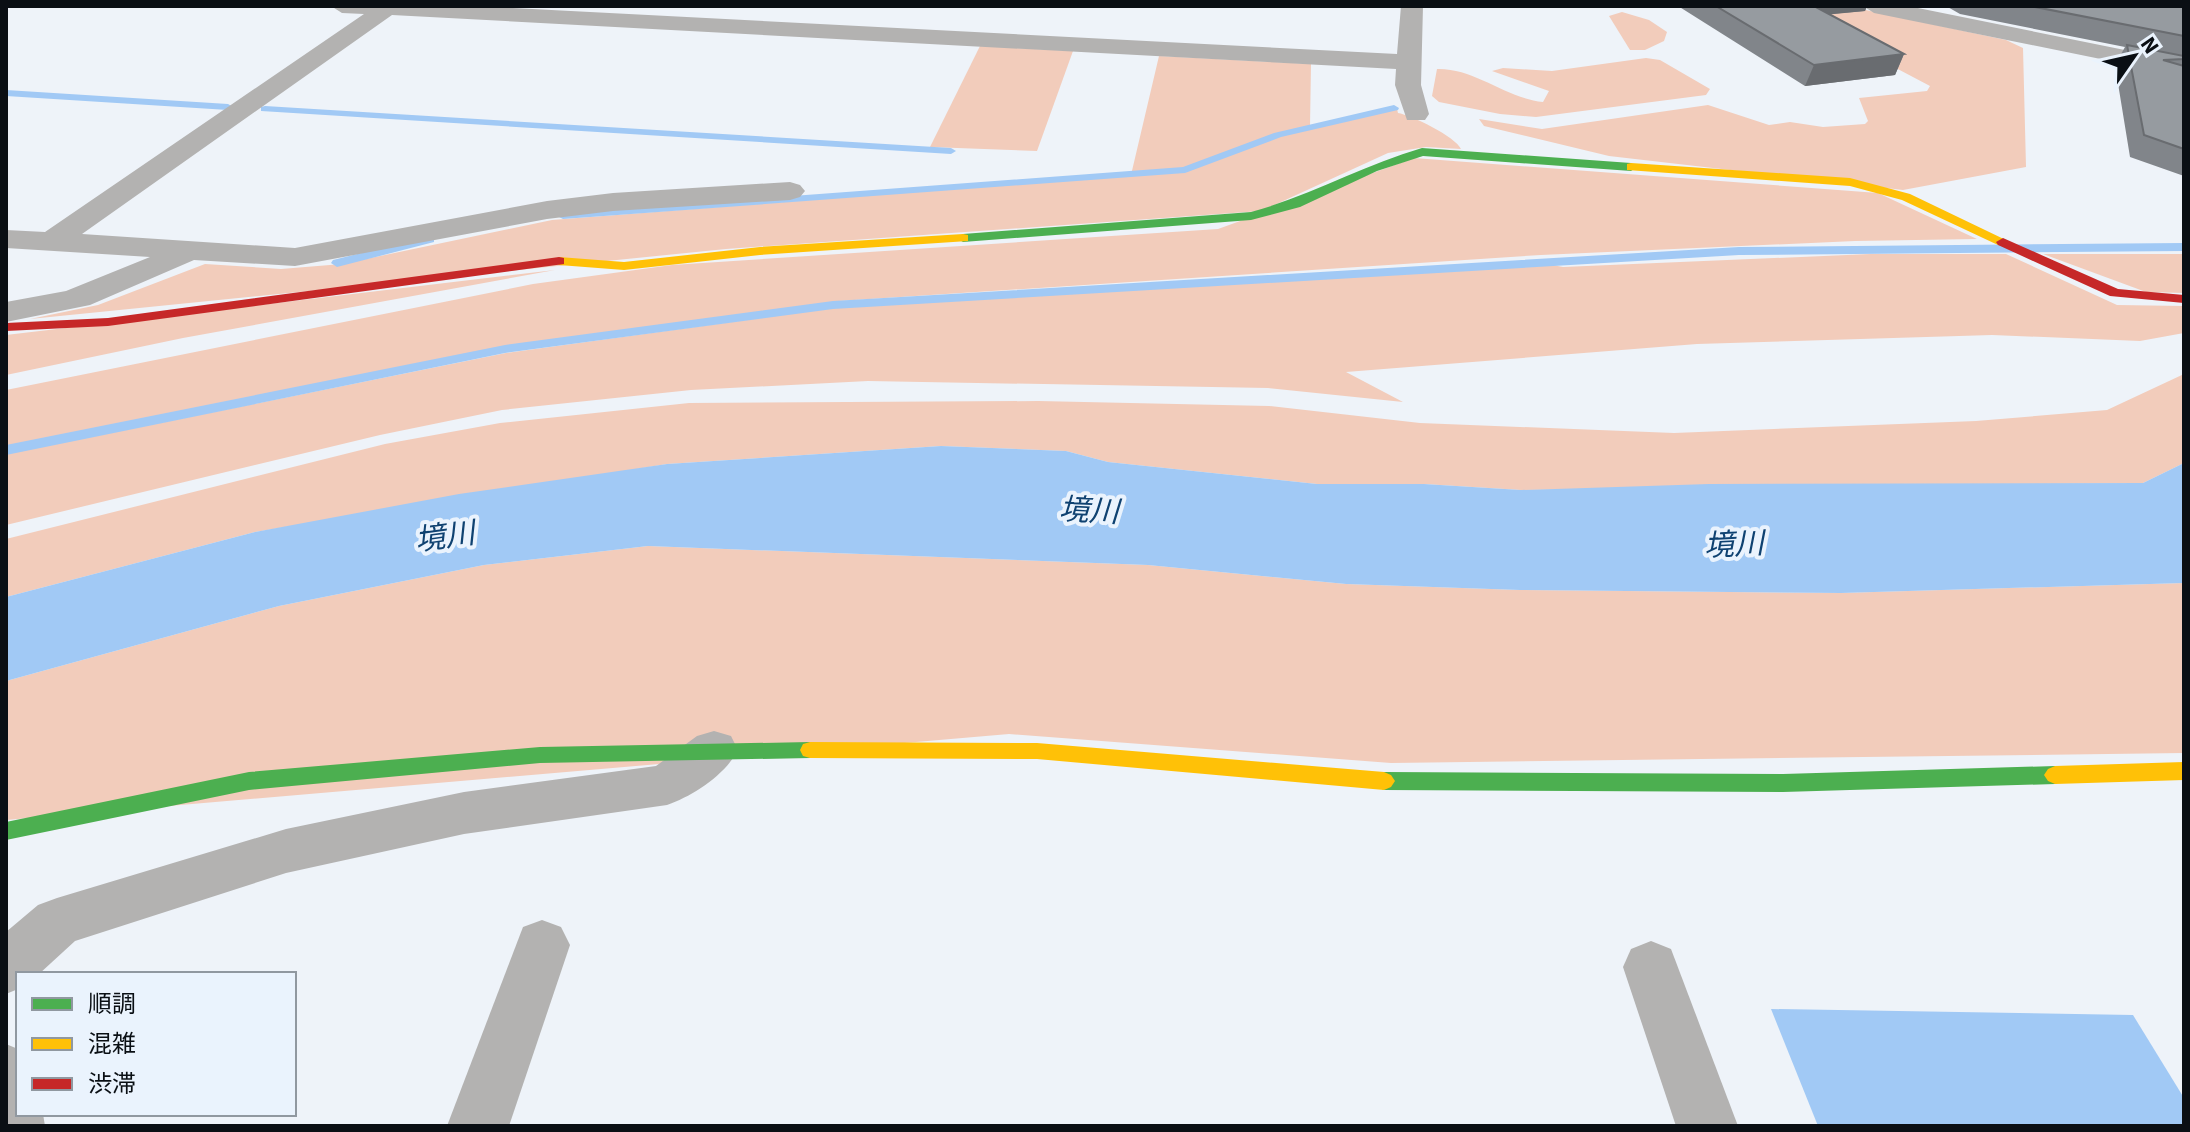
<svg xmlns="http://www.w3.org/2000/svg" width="2190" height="1132" viewBox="0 0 2190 1132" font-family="'Source Sans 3','Noto Sans JP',sans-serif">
<rect width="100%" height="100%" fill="#eef3f9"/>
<g fill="#f2ccbb">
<path d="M1847 6 2006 40 2023 48 2026 167 1903 190 1609 156 1484 126 1479 119 1542 129 1708 105 1769 125 1790 122 1823 127 1865 124 1868 121 1859 98 1927 91 1930 86 1856 47 1764 39Z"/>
<path d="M1622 12 1649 20 1667 32 1664 41 1645 50H1630L1609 16Z"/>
<path d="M980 46 1073 51 1037 151 930 147Z"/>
<path d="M1159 56 1311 64 1310 126 1276 134 1184 169 1141 174 1186 171 1279 136 1397 109 1398 113C1411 115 1456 137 1461 149L1426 147 1388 153 1261 211 726 249 30 319 98 305 205 264 281 269 342 264 552 220 1131 175Z"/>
<path d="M1646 58 1660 60 1710 89 1706 95 1536 117 1500 114 1439 102 1432 96 1437 69C1475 68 1505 98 1543 102L1549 91 1492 71 1503 68 1552 71Z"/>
<path d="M1414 158 1878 193 1977 239 1855 241 1541 255 839 301 503 347 6 448V390L533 284 672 265 1218 229Z"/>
<path d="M1870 254H2006L2117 305 2184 306V333L2140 341 1992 335 1697 344 1346 372 1403 402 1268 388 868 381 691 390 502 410 380 435 6 525V454L506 353 832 308 1542 263 1563 267Z"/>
<path d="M2043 254H2184V293L2146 292Z"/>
<path d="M555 270 183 338 6 375V335Z"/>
<path d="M2184 374V463L2143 483 1521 490 1424 484H1317L1108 462 1066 451 941 446 667 464 255 532 6 597V539L385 444 500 423 689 403 1038 401 1269 406 1420 423 1674 433 1976 421 2107 410Z"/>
<path d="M648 546 1148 565 1346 584 1520 590 1841 593 2184 583V753L1391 763 1009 734 6 820V681L279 606 484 565Z"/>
</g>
<g fill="#a1c9f5">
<path d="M941 446 1066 451 1108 462 1317 484H1424L1521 490 1709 484 2143 483 2184 463V583L1841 593 1520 590 1346 584 1148 565 648 546 484 565 279 606 6 681V597L255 532 459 494 667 464Z"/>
<path d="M1771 1009 2133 1015 2184 1098V1126H1818Z"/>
</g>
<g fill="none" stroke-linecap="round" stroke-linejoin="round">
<g fill="#a1c9f5" fill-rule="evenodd">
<path d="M6 90 228 104 233 107 228 110 6 96Z"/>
<path d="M1394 105 1399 108 1398 110 1281 137 1185 173 563 219 557 216 563 213 1183 167 1274 133Z"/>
<path d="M265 106 951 148 956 151 951 154 261 111V107Z"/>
<path d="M430 236 434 238V242L337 267 331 263 333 260Z"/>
<path d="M2184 243V251L1739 255 833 309 505 353 6 455V445L505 345 833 301 1739 247Z"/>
</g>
<g fill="#b3b2b1" fill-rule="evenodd">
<path d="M331 6H473L1397 54 1401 6H1423L1421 85 1429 114 1425 120H1407L1395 85 1396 69 392 15 82 234 295 248 547 201 613 193 790 182 800 185 805 191 800 197 790 200 613 211 547 219 295 266 194 260 90 305 6 322V302L66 291 150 257 6 248V230L45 232 364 14 342 13Z"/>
<path d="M1863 6H1908L2184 62V76L1874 13Z"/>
<path d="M714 731 731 736 738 750C725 775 693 796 667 805L464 834 286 873 75 941 39 974H18V989L6 994V932L38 905 57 898 286 829 464 792 656 766 697 736Z"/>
<path d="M542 920 561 927 570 945 509 1126H447L523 927Z"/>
<path d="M1651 941 1671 949 1738 1126H1676L1623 967 1631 949Z"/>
<path d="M6 1044 18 1049V1114H43L45 1126H6Z"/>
</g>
<g fill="#4caf50" fill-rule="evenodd">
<path d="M1422 148 1631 163 1637 167 1631 171 1423 156 1377 171 1300 207 1251 220 963 242 956 238 963 234 1251 212C1310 196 1363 165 1422 148Z"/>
<path d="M810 742 817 744 820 750 817 756 810 758 540 763 249 790 6 840V822L249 772 540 747Z"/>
<path d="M2055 766 2062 769 2066 775 2062 781 2055 784 1783 792 1384 790 1377 787 1373 781 1377 775 1384 772 1783 774Z"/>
</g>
<g fill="#ffc107" fill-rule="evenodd">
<path d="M1631 163 1850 178 1910 194 2010 242 2003 246 1998 245 1902 200 1850 186 1627 170V164Z"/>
<path d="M963 234 968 235V241L760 255 624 270 559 265 552 261 559 257 624 262 760 247Z"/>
<path d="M810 742 1037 743 1384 772 1391 775 1395 781 1391 787 1384 790 1037 759 810 758 803 756 800 750 803 744Z"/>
<path d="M2184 762V780L2055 784 2048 781 2044 775 2048 769 2055 766Z"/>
</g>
<g fill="#c62828" fill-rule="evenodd">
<path d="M2003 238 2118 289 2184 295V303L2110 296 1998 245 1996 242Z"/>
<path d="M559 257 564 258V264L108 326 6 331V323L108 318Z"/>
</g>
</g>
<g fill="#81858a">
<path d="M1678 6H1867L1865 11 1830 14 1904 54 1895 75 1805 86Z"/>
<path d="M1946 6H2184V176L2130 157 2115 65 2125 47 1960 14Z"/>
</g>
<g fill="#696c70">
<path d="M1798 6H1867L1865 11 1793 18Z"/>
<path d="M1904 54 1895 75 1805 86 1814 65Z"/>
</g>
<g fill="#969ba0" stroke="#696c70" stroke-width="2">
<path d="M1716 6H1814L1904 54 1814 65Z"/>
<path d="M2030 6H2184V36Z"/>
<path d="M2127 45 2184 56V59L2163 60 2184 66V149L2144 135Z"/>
</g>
<g text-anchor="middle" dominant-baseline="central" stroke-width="8" stroke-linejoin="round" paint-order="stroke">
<g font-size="30" font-style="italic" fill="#0f4271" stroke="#eaf3fd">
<text transform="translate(1089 511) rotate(3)">境川</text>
<text transform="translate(445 537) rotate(-8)">境川</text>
<text transform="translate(1734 545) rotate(-3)">境川</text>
</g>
</g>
<rect width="2190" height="1132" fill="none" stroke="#0a0f14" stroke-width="16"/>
<rect x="16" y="972" width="280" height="144" fill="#eaf3fd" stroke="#9098a0" stroke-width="2"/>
<rect x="32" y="998" width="40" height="12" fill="#4caf50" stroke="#9098a0" stroke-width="2"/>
<text x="88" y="1012" font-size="24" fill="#0a0f14">順調</text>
<rect x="32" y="1038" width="40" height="12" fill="#ffc107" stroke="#9098a0" stroke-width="2"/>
<text x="88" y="1052" font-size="24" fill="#0a0f14">混雑</text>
<rect x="32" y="1078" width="40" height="12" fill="#c62828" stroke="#9098a0" stroke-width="2"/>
<text x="88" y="1092" font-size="24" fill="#0a0f14">渋滞</text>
<g transform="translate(2134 56) rotate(56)" stroke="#eaf3fd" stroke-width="6" paint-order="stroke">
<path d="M0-6L14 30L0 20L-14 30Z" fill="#0a0f14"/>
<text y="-12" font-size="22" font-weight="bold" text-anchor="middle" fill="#0a0f14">N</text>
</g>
</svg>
